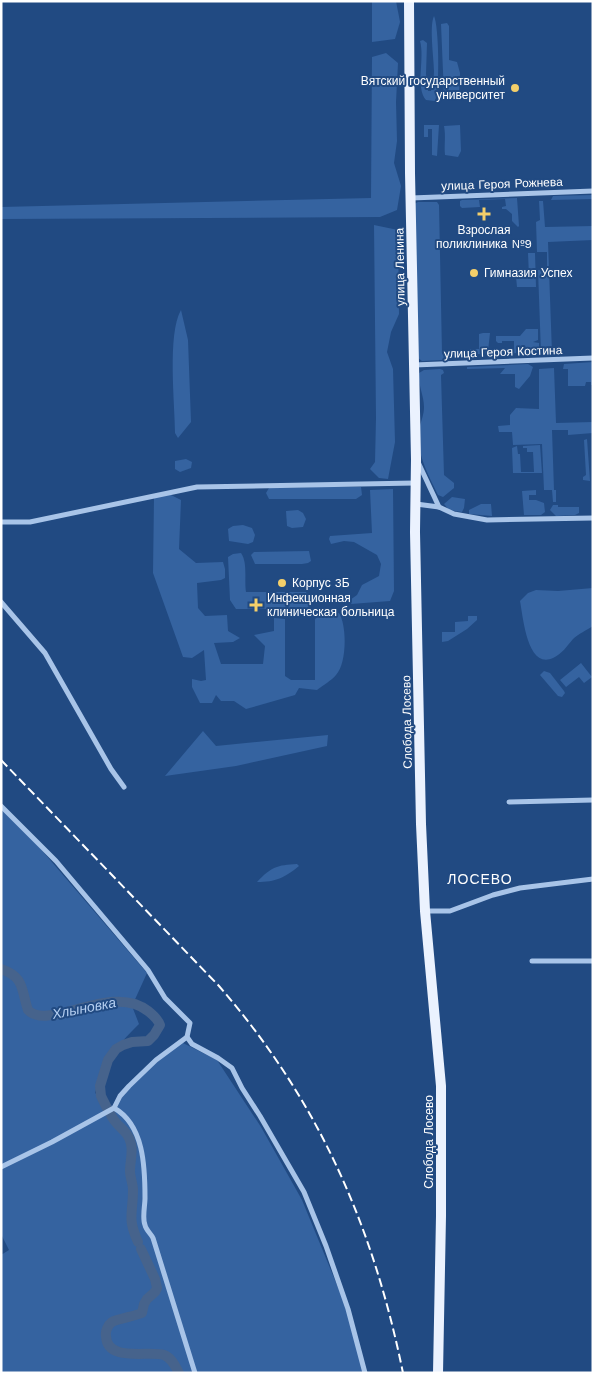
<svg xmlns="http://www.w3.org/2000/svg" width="594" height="1374" viewBox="0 0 594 1374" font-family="'Work Sans',sans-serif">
<rect width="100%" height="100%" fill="#214a82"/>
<g fill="#3563a0">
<path d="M372 1H396L400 22 395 39 372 42Z"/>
<path d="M434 16C439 26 440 90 435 101L426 100C415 87 425 58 420 41L423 40 427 43 426 74 428 91H431C433 85 434 78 434 71 434 59 429 26 434 16Z"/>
<path d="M447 23 449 26V60L457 62 460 73 459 95 444 96 441 24Z"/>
<path d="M386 53 398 63 396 102 397 141 394 163 401 186 397 210 380 217 1 219V207L371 198 372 57Z"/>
<path d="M424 125H439L437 156 432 155V129H428V137H424Z"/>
<path d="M460 125 461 151 458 157 445 155C444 145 446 136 444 126Z"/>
<path d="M593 195V199L551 200 553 196Z"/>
<path d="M517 198 519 226 518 227 512 221V214L506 209H502V207L506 206 505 199 479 200 480 207 462 208 460 206V201L462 200Z"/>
<path d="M539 201H543L545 227 593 226V240L548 242 552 353H541L538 270 547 269V252H537L536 222 540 220Z"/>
<path d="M418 202H437L439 205 442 353 444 357 442 360 422 361 418 358 414 204Z"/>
<path d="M374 225 398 230 399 314 391 332 387 352 393 369 395 442 388 479 379 478 370 469 375 462 376 418Z"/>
<path d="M528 253H535L536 287H517L516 277 529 276Z"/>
<path d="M181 310 188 340 191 422 178 438 175 433C175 404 167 334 181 310Z"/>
<path d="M526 329H538V340L533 342 539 343V352L497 354 499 349 514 350V341H502V343H498L496 341V336H520Z"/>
<path d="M483 333H490L488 351 485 354H470V349H479V334Z"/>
<path d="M593 362V385H591V382H586L585 386H568V369H563L564 364Z"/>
<path d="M528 364 533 367 530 376 519 389 515 387V374H500L505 368 467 369V367Z"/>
<path d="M554 368 556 423 593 422V433L568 435V430H552L554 490H556V502H553L552 490H544L542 444 513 445 512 432H499L498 426 510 425V415L516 408 539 409V369Z"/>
<path d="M440 369 443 370 444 373 441 375 444 475 454 483V488L443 497 438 495C428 474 416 453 419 429 421 421 424 415 424 407 424 395 418 386 419 373L424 370Z"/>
<path d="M587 439 590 481 583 480V477L586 475 584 440Z"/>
<path d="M540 445 542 473H513L512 448 517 446 518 454H520L521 472H534L533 452H527V448H523V446Z"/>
<path d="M186 459 192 462 191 468 180 472 175 469V461Z"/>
<path d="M316 487H361L362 495 356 499H269L266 493 269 488Z"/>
<path d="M393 489 394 591 390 601 351 604 350 600 357 595 362 585 379 576 381 564 377 555 354 542 344 541 331 544 329 539 330 536 372 533 370 490Z"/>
<path d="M536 490V495H529V500H536L544 503 545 512 541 515H524L522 491Z"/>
<path d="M169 494 181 500 179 549 196 563 223 562 225 569V578L221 580 197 583 198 608 205 616 227 615 228 631 240 638 233 642 214 643 221 664H263L265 646 254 635 274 631V618L285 619V676L291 680H315V619L322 614 339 613C347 625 347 664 336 675 331 681 323 685 317 690L299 688 295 695 246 709 234 701H221L216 695 212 703H200L192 687V679L201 681 206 680 204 650 192 658 183 657 153 573 154 498Z"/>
<path d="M452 497 465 499 464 508 462 512 449 510 444 504Z"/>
<path d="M481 504H491L492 516 469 514V510Z"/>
<path d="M553 505H558V507H579V513L575 515 556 516 550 510Z"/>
<path d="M298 510 303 513 306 519 303 527 292 528 287 526 286 511Z"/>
<path d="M243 525 252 528 255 535 253 542 248 544 229 541 228 529 233 526Z"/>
<path d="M309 551 311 561 308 563 302 564H255L251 555 254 552Z"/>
<path d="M241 553C248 563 244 580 246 592H306L309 598 310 606 304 609H236L230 600 228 557 233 554Z"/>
<path d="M593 588V626C587 630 578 634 573 639 567 646 562 654 553 658 527 670 523 616 520 601L528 593 536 590 558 591Z"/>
<path d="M468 616H477V620L467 629 448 641 442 642V632H455V622L468 621Z"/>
<path d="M581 663 592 677 584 683 579 677 566 687 560 680Z"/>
<path d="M544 671 550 673 564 691 565 693 562 697 558 696 540 675Z"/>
<path d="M203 731 216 746 328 735 327 746 236 766 165 776Z"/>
<path d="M1 808 33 840 147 973 132 1006 139 1024C114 1049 105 1060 95 1093L114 1107 123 1094 179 1041 217 1060 261 1127 302 1200 344 1302 364 1373H1V1255L9 1250 1 1234Z"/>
<path d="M297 864 299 866C284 878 276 882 257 882 271 867 277 865 297 864Z"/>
</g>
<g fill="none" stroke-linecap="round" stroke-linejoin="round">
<g stroke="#46638c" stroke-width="10">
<path d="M1 969C25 977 21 990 28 1010 48 1032 112 982 148 1011 153 1015 158 1019 160 1025L154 1035 148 1041 132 1042 123 1045 116 1049 108 1060 100 1086 101 1096 107 1108"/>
<path d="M110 1113C116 1128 128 1129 131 1144 133 1153 130 1162 130 1171 130 1177 133 1184 133 1190 133 1215 127 1217 138 1242"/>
<path d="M141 1249 155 1279 157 1288 155 1292 147 1299 144 1304 142 1313C135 1316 117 1319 112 1322 108 1325 105 1331 106 1336 107 1363 149 1350 164 1355 172 1358 175 1366 179 1373"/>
</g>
<g stroke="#a8c4e8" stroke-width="5">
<path d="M411 198 593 191"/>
<path d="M414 365 593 358"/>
<path d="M418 462 439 507"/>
<path d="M416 504 439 507 454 514 487 520 593 518"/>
<path d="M1 522H30L197 487 415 483"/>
<path d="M1 602 45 653 111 769 124 787"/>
<path d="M509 802 593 800"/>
<path d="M1 806 56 861 148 970 165 998 190 1023 187 1037 192 1044 218 1058 232 1068 242 1088 260 1116 304 1192 326 1246 348 1309 365 1373"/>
<path d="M425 911H450L493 895 520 888 593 879"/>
<path d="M532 961H593"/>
<path d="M114 1108C144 1125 145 1167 145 1198 145 1206 142 1218 145 1225 146 1230 151 1234 153 1238L195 1373"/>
<path d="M1 1167 52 1142 114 1108 120 1096 129 1086 156 1060 187 1037"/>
</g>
<path stroke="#ebf2fe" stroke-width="10" d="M409 1 410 173 416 459 415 532 421 824 425 911 441 1086V1216L438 1373"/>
<path stroke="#fff" stroke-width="2" stroke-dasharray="9 4" stroke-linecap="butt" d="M1 760 219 986C318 1100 373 1225 403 1373"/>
</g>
<g fill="#f4cf6a" stroke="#214a82" stroke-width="2">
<circle cx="515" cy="88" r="5"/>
<path d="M481.5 206.5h5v5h5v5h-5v5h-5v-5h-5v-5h5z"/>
<circle cx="474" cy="273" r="5"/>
<circle cx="282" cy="583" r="5"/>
<path d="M253.5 597.5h5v5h5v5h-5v5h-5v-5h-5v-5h5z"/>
</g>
<g text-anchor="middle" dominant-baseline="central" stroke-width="4" stroke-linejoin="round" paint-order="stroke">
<g font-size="12" fill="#fff" stroke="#214a82" text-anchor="start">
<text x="505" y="81" text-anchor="end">Вятский государственный<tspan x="505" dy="14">университет</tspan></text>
<text x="484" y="230" text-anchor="middle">Взрослая<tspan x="484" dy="14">поликлиника №9</tspan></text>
<text x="484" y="273">Гимназия Успех</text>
<text x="292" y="583">Корпус 3Б</text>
<text x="267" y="598">Инфекционная<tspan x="267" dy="14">клиническая больница</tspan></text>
</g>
<g font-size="12" fill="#fff" stroke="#214a82">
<text transform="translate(502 184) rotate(-2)">улица Героя Рожнева</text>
<text transform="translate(400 267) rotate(-91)">улица Ленина</text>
<text transform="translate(503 352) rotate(-2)">улица Героя Костина</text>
<text transform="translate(407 722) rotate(-91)">Слобода Лосево</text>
<text transform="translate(429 1142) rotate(-90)">Слобода Лосево</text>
</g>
<g font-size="14" letter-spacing="1" fill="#fff" stroke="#214a82">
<text x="480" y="879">ЛОСЕВО</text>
</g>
<g font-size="14" font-style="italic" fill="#b4cef0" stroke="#214a82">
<text transform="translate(84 1008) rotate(-11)">Хлыновка</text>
</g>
</g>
<rect width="594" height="1374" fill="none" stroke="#ffffff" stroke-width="5"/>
</svg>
